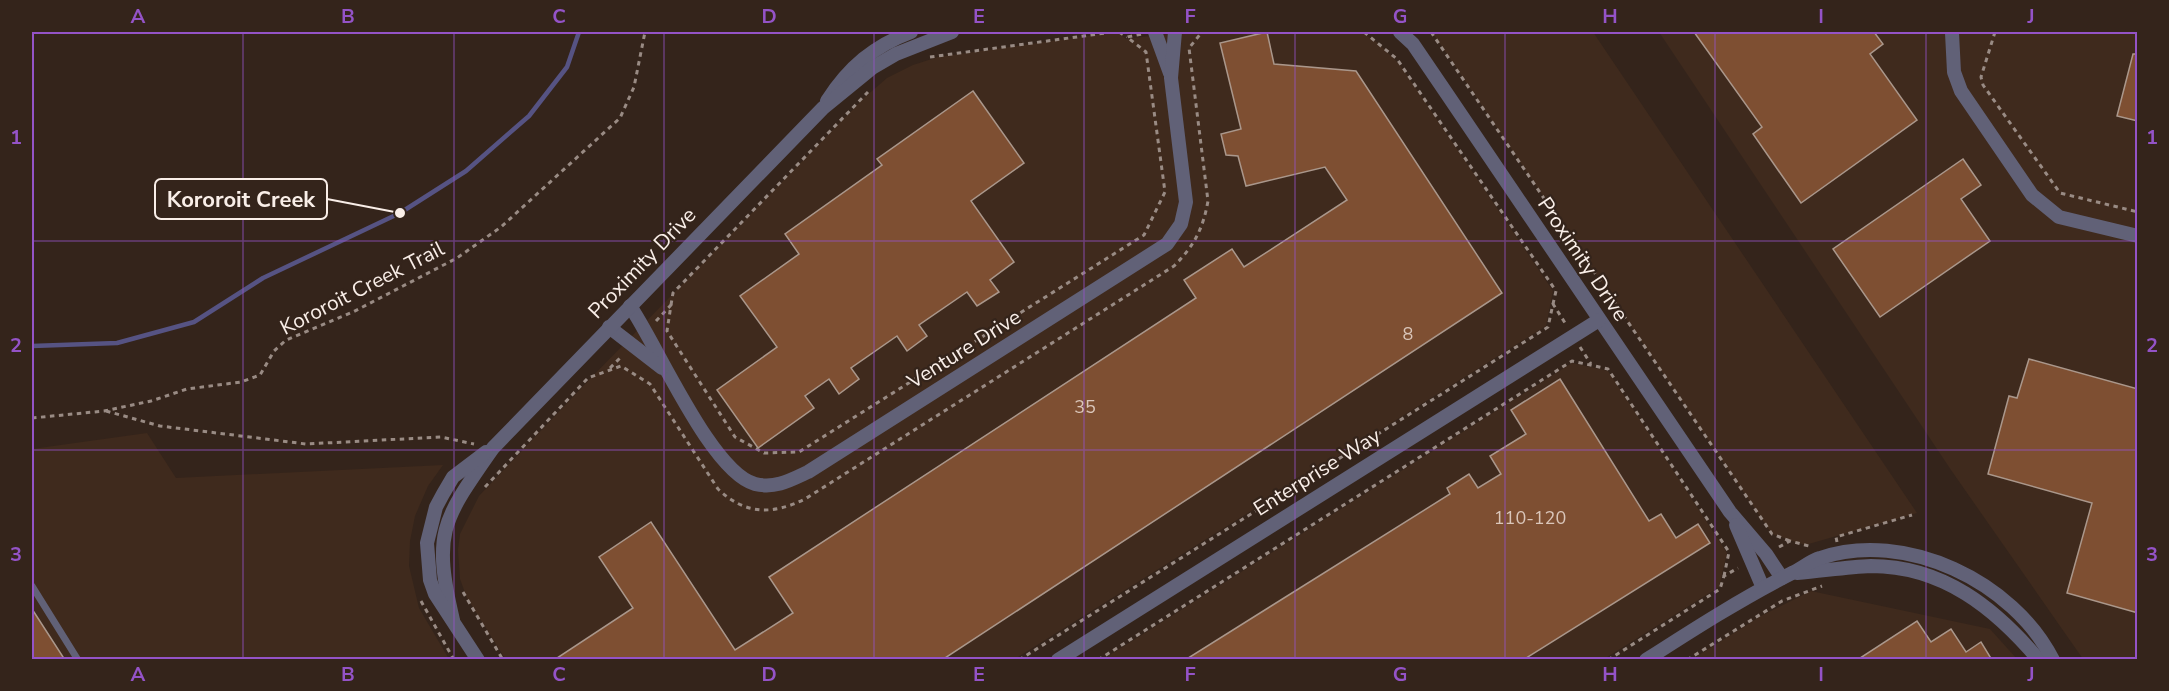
<svg xmlns="http://www.w3.org/2000/svg" width="2169" height="691" viewBox="0 0 2169 691" font-family="'Nunito Sans',sans-serif">
<rect width="100%" height="100%" fill="#34241b"/>
<g fill="#3f2a1d">
<path d="M1117 32 1126 39 1183 32H1361L1378 43 1400 65 1553 291 1546 326 1015 659 506 660 467 598 460 579 458 550 460 534 479 496 589 380 865 97 887 78 913 65 938 57Z"/>
<path d="M1432 32H1593L1917 513 1805 545 1772 534Z"/>
<path d="M1659 32H2137V659H2083L1951 470Z"/>
<path d="M1572 363 1608 371 1727 553 1719 587 1604 659 1102 660Z"/>
<path d="M147 433 176 478 443 465 428 486 415 516 410 541 409 566 419 608 449 659H32V449Z"/>
<path d="M1811 591 1990 629 2017 659 1691 660 1761 616Z"/>
</g>
<g fill="none" stroke-linecap="round" stroke-linejoin="round">
<path stroke="#565383" stroke-width="4.5" d="M32 346 117 343 194 322 263 278 400 213 466 171 529 116 567 67 579 32"/>
</g>
<g fill="#7e4f32" stroke="#aa978b" stroke-width="1.5">
<path d="M1267 32 1274 64 1356 71 1502 293 942 660H554L633 608 599 557 651 522 735 650 793 613 769 577 1196 298 1184 280 1232 249 1244 267 1347 200 1325 167 1246 186 1238 156 1226 155 1221 134 1241 129 1220 43Z"/>
<path d="M1694 32H1874L1883 44 1870 54 1917 120 1801 203 1753 134 1762 127Z"/>
<path d="M2133 54H2138V121L2117 116Z"/>
<path d="M973 91 1024 163 971 201 1014 262 990 280 999 292 977 306 967 292 919 325 927 336 907 351 897 336 851 368 859 379 839 394 829 379 805 396 814 408 758 448 717 390 777 347 740 296 799 254 785 234 882 165 877 159Z"/>
<path d="M1963 159 1981 185 1961 199 1990 241 1880 317 1833 249Z"/>
<path d="M2029 359 2138 389V613L2067 593 2092 503 1988 474 2009 396 2017 398Z"/>
<path d="M1560 379 1649 521 1661 514 1676 538 1698 524 1710 543 1523 660H1185L1450 494 1447 488 1469 474 1478 488 1501 474 1490 456 1526 434 1511 410Z"/>
<path d="M32 609 65 660H32Z"/>
<path d="M1917 621 1931 642 1951 629 1966 652 1981 642 1992 660H1857Z"/>
</g>
<g fill="none" stroke-linecap="round" stroke-linejoin="round">
<g stroke="#998b84" stroke-width="3" stroke-dasharray="4.5 4.5" stroke-linecap="butt">
<path d="M1119 32 1127 37"/>
<path d="M1364 32 1397 59 1556 291 1553 304"/>
<path d="M1431 32 1772 534 1790 541"/>
<path d="M1995 32 1981 77 1983 85 2060 193 2138 212"/>
<path d="M930 57 1113 32"/>
<path d="M671 305 673 293 868 92"/>
<path d="M656 321 671 305 667 331 735 437 764 453 799 452 1144 235 1165 192 1146 52 1127 37 1142 34"/>
<path d="M1580 347 1591 364"/>
<path d="M610 368 622 356"/>
<path d="M106 411 160 426 306 444 441 437 474 444"/>
<path d="M32 418 104 411 151 401 187 389 241 382 260 375 274 351 286 340 353 312 457 258 501 227 620 118 634 87 645 32"/>
<path d="M485 487 588 378 621 366 650 384 718 489C745 515 773 515 805 499L1174 266C1194 246 1203 229 1208 201L1189 48 1202 32"/>
<path d="M1837 542 1836 537 1912 515"/>
<path d="M1779 547 1790 541 1809 546"/>
<path d="M463 592 503 660"/>
<path d="M421 601 454 660"/>
<path d="M1019 660 1548 327 1553 304 1567 326"/>
<path d="M1098 660 1572 361 1608 369 1729 552 1724 576"/>
<path d="M1608 660 1720 589 1724 576 1738 568"/>
<path d="M1687 660 1782 601 1822 586"/>
</g>
<path stroke="#616177" stroke-width="7" d="M32 586 78 660"/>
<g stroke="#616177" stroke-width="14">
<path d="M1155 32 1170 73"/>
<path d="M1400 32 1413 44 1447 94 1730 512 1766 554 1782 578"/>
<path d="M1952 33 1954 72 1961 91 2032 195 2059 217 2138 236"/>
<path d="M827 101C849 67 874 46 911 32"/>
<path d="M630 306C657 345 711 472 755 484 775 489 791 480 808 472L1167 244 1181 224 1186 202 1171 78 1175 32"/>
<path d="M609 327 662 368"/>
<path d="M1736 525 1763 588"/>
<path d="M1797 573C1822 571 1847 567 1871 566 1943 566 1995 608 2039 660"/>
<path d="M453 620C432 531 443 520 493 448L823 108 872 68 896 54 952 32"/>
<path d="M478 660 435 594 430 580 427 543 436 507 443 494 453 477 486 452"/>
<path d="M1058 660 1599 320"/>
<path d="M1646 660C1694 629 1741 599 1792 573 1801 569 1810 561 1820 558 1905 529 2014 582 2053 660"/>
</g>
</g>
<path fill="none" stroke="#9453c7" stroke-width="1.5" stroke-opacity="0.55" d="M243 32V660M454 32V660M664 32V660M874 32V660M1084 32V660M1295 32V660M1505 32V660M1715 32V660M1926 32V660M32 241H2138M32 450H2138"/>
<g text-anchor="middle" dominant-baseline="central" stroke-width="4.5" stroke-linejoin="round" paint-order="stroke">
<g font-size="18" fill="#dac6ba">
<text x="1408" y="334">8</text>
<text x="1085" y="407">35</text>
<text x="1530" y="518">110-120</text>
</g>
<g font-size="21" fill="#f9eee8" stroke="#34241b">
<text transform="translate(1583 259) rotate(56)">Proximity Drive</text>
<text transform="translate(642 263) rotate(-46)">Proximity Drive</text>
<text transform="translate(362 288) rotate(-27)">Kororoit Creek Trail</text>
<text transform="translate(964 349) rotate(-32)">Venture Drive</text>
<text transform="translate(1317 472) rotate(-32)">Enterprise Way</text>
</g>
</g>
<path fill="none" stroke="#f9eee8" stroke-width="2" d="M400 213L327 199"/>
<circle fill="#f9eee8" stroke="#34241b" stroke-width="2" cx="400" cy="213" r="6"/>
<rect fill="#34241b" stroke="#f9eee8" stroke-width="2" x="155" y="179" width="172" height="40" rx="6"/>
<g font-size="22" text-anchor="middle" font-weight="bold" fill="#f9eee8">
<text x="241" y="207">Kororoit Creek</text>
</g>
<rect width="2169" height="691" fill="none" stroke="#34241b" stroke-width="66"/>
<rect x="33" y="33" width="2103" height="625" fill="none" stroke="#9453c7" stroke-width="2"/>
<g font-size="20" text-anchor="middle" font-weight="bold" fill="#9453c7">
<text x="138" y="23">A</text>
<text x="348" y="23">B</text>
<text x="559" y="23">C</text>
<text x="769" y="23">D</text>
<text x="979" y="23">E</text>
<text x="1190" y="23">F</text>
<text x="1400" y="23">G</text>
<text x="1610" y="23">H</text>
<text x="1821" y="23">I</text>
<text x="2031" y="23">J</text>
<text x="16" y="144">1</text>
<text x="2152" y="144">1</text>
<text x="16" y="352">2</text>
<text x="2152" y="352">2</text>
<text x="16" y="561">3</text>
<text x="2152" y="561">3</text>
<text x="138" y="681">A</text>
<text x="348" y="681">B</text>
<text x="559" y="681">C</text>
<text x="769" y="681">D</text>
<text x="979" y="681">E</text>
<text x="1190" y="681">F</text>
<text x="1400" y="681">G</text>
<text x="1610" y="681">H</text>
<text x="1821" y="681">I</text>
<text x="2031" y="681">J</text>
</g>
</svg>
